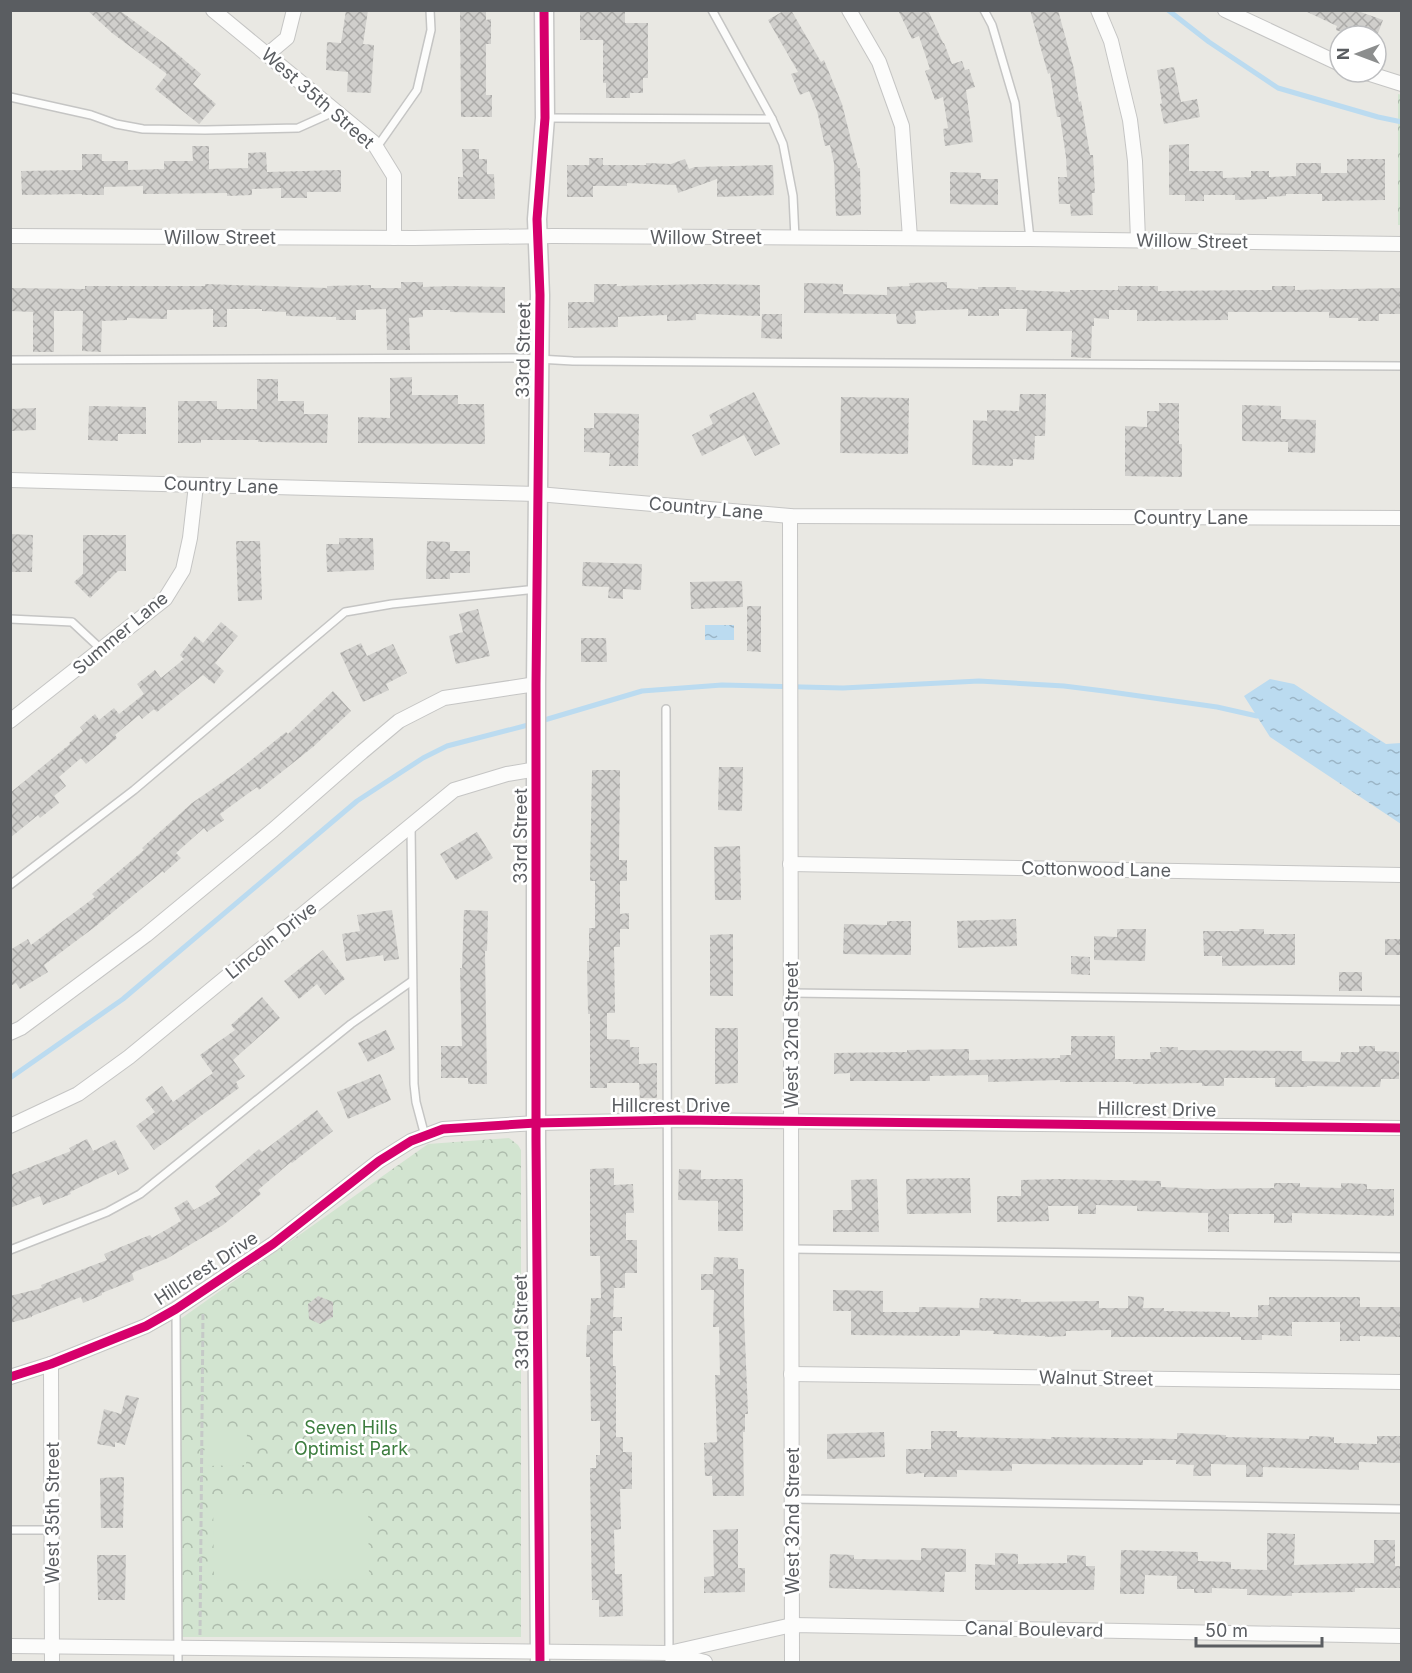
<svg xmlns="http://www.w3.org/2000/svg" width="1412" height="1673" viewBox="0 0 1412 1673" font-family="Inter,sans-serif">
<defs>
<pattern id="park-crowns" width="20" height="18" patternUnits="userSpaceOnUse" patternTransform="scale(1.5)"><rect width="20" height="18" fill="#d2e4d0"/><path d="M2 6a3 3 0 1 1 6 0M12 15a3 3 0 1 1 6 0" fill="none" stroke="#adbcac"/></pattern>
<pattern id="water-ripples" width="26" height="14" patternUnits="userSpaceOnUse" patternTransform="scale(1.5)"><rect width="26" height="14" fill="#bbdbf0"/><path d="M2 4q2-2 4 0t4 0M15 11q2-2 4 0t4 0" fill="none" stroke="#9bb5c6"/></pattern>
<pattern id="building-cross-hatch" width="8" height="8" patternUnits="userSpaceOnUse" patternTransform="scale(1.5)"><rect width="8" height="8" fill="#d0cfcc"/><path d="M0 0l8 8M0 8l8-8" fill="none" stroke="#acaba9"/></pattern>
</defs>
<rect width="100%" height="100%" fill="#e9e8e3"/>
<g fill="url(#park-crowns)">
<path d="M1398 94 1402 95 1401 225H1398Z"/>
<path d="M509 1138 518 1145 521 1150V1637H179V1320L428 1144Z"/>
</g>
<g fill="#d2e4d0">
<path d="M205 1434H247L246 1465 204 1466Z"/>
<path d="M368 1493 369 1579 214 1581 213 1495Z"/>
</g>
<g fill="url(#water-ripples)">
<rect x="705" y="625" width="29" height="15"/>
<path d="M1270 679 1294 684 1386 744 1401 743V824L1270 737 1244 696Z"/>
</g>
<g fill="none" stroke-linecap="round" stroke-linejoin="round">
<g stroke="#bbdbf0" stroke-width="5">
<path d="M1168 10 1209 42 1278 88 1378 117 1402 122"/>
<path d="M541 721 642 691 722 685 843 688 979 681 1064 686 1104 691 1217 707 1257 716"/>
<path d="M10 1078 123 999 357 801 423 758 447 746 532 724"/>
</g>
</g>
<g fill="url(#building-cross-hatch)">
<path d="M87 10H119L169 47 201 74 193 84 216 104 199 124 155 89 167 74 112 33Z"/>
<path d="M346 10H368L363 44 374 45 371 93 347 92 348 72 326 70 327 42 341 43Z"/>
<path d="M460 10H486V20L491 19V44H486V95H492V117H461Z"/>
<path d="M785 10H791L821 62 824 60 842 104 858 168H860L861 215 836 216 834 163 830 145 825 146 817 111 809 91 800 95 791 74 798 72 768 20Z"/>
<path d="M898 10H928L943 43H944L952 64 962 61 965 70 969 69 975 87 966 90 973 142 945 146 943 129 948 128 943 97 935 100 925 71 930 69 919 36 912 39Z"/>
<path d="M1030 10H1058L1074 69 1079 102 1081 101 1090 155H1093L1095 193H1092L1093 215 1071 216 1070 204H1059L1058 177H1067L1066 157 1060 117H1057L1050 73 1048 74Z"/>
<path d="M1303 10H1355L1383 20 1377 36H1354L1336 30 1337 26Z"/>
<path d="M580 12H625V23H648V78H643V93H630V98H606V83H603V40H580Z"/>
<path d="M1174 67 1181 102 1197 99 1200 117 1164 124 1160 104 1162 103 1157 70Z"/>
<path d="M1189 144V171H1223V178L1251 177V171H1269V177L1296 176V163H1321V173H1347V159H1385V200L1322 201V194H1286V196L1267 197V199L1235 200V195H1204V201H1185V195H1169V145Z"/>
<path d="M192 146H209V169L248 168V153L266 152 267 172 341 170V192H307V198H281V188L252 189V195L227 196V193L143 194V186L104 187V195H82V194L22 195 21 171 82 170V154H102V161H128V170L164 169V161H193Z"/>
<path d="M462 149H479V159H487V174H494L495 199H458V177H463Z"/>
<path d="M589 158H603V165H646V163L671 164 685 159 689 169 695 167 773 165 774 195 717 197V179L678 193 676 185 627 183V186H593V197H567V165H589Z"/>
<path d="M950 172 981 173V179H998V205L950 204Z"/>
<path d="M401 282H423V287L450 286 505 287V313L450 312V310H423V317L409 318 410 350H387L386 309 356 310V320H336V317L286 316V312L262 311V309H227V327H213V309L167 310V319L127 318V320L102 321 101 352 82 351 83 311H54V352H33V312L10 311V288L85 289V286H205V284L327 288V286L371 285V288H401Z"/>
<path d="M947 282V288L978 289V287H1016V290L1070 292V290H1118V286H1158V291L1272 290V286H1295V290L1401 288V314H1379V321H1358V318H1329V312H1228V320L1137 321V310H1109V319L1094 318V326H1092L1091 358 1071 357 1072 331H1026L1027 309H999V316H968V309L915 311 916 324H897L896 314 804 313V283L843 284V294L887 295V287L910 286 909 283Z"/>
<path d="M594 284H617V286L707 284 760 285V316L696 314V320L667 321V315L618 317V327L568 328V302H594Z"/>
<path d="M762 314H782V339L761 338Z"/>
<path d="M412 377V395H458V404H484L485 444 358 443V417L390 418V378Z"/>
<path d="M257 379H278V401H304V414H328L327 443 258 442V440H201V443H178V401H217V409H257Z"/>
<path d="M754 392 780 444 755 456 744 435 702 456 692 435 713 424 709 415Z"/>
<path d="M1020 394H1046L1045 436H1035L1034 460 1013 459V466L972 465 973 420 987 421V410L1019 411Z"/>
<path d="M841 397 909 398 908 454 840 453Z"/>
<path d="M1159 403H1179V444H1182V477L1125 476V426L1147 427V411H1159Z"/>
<path d="M1242 405 1281 406V419L1316 420 1315 453 1288 452V442L1242 441Z"/>
<path d="M89 406 146 407V434H118V441L88 440Z"/>
<path d="M36 408V430L10 431V409Z"/>
<path d="M594 413 639 414 638 466H609L610 453 584 452V428H594Z"/>
<path d="M10 534 33 535 32 572H10Z"/>
<path d="M83 535H126V571H118L90 598 74 582 83 574Z"/>
<path d="M339 538H373L374 570 327 572 326 544H339Z"/>
<path d="M236 541H260L262 600 238 601Z"/>
<path d="M427 541 450 542V551H470V573H450V579H426Z"/>
<path d="M583 562 642 564 641 590 623 589V599L608 598 609 587 582 586Z"/>
<path d="M742 581 743 607 691 609 690 582Z"/>
<path d="M747 606H761V652L747 651Z"/>
<path d="M478 609 490 656 456 664 449 636 463 632 459 614Z"/>
<path d="M221 622 238 636 215 663 224 671 214 684 203 675 157 712 154 709 142 719 139 715 115 735 117 738 86 764 81 758 59 777 66 786 54 796 59 803 40 818 38 815 10 838V793L70 744 69 743 83 731 80 727 95 714 99 720 114 708 119 714 144 694 137 684 155 670 161 678 184 659 180 655 195 636 203 643Z"/>
<path d="M581 638H606L607 662H581Z"/>
<path d="M361 643 367 656 393 644 407 673 386 684 389 690 363 702 340 653Z"/>
<path d="M333 691 351 711 313 747 259 790 257 787 220 814 224 820 207 832 204 828 176 853 181 858 164 873 163 871 96 926 44 965 48 972 20 989 16 983 10 986V950L28 939 31 945 95 897 92 894 144 850 142 848 192 803 234 774 286 732 288 734Z"/>
<path d="M719 767H743L742 811 718 810Z"/>
<path d="M592 770H620L619 860H627V881H620V914L629 913V929H620V947H614L615 1013H607V1039L630 1040V1047H639V1064L657 1063V1098H640L639 1083H607V1088H590V1014H588L587 961H589V928H595V881H590Z"/>
<path d="M477 832 493 858 456 880 440 854Z"/>
<path d="M740 846 741 900H715L714 847Z"/>
<path d="M392 910 399 959 384 961 383 955 346 961 342 934 360 931 357 915Z"/>
<path d="M464 910 488 911 487 951H485L487 1084H468V1078H441V1046H462L460 968H462Z"/>
<path d="M1016 919 1017 946 958 948 957 921Z"/>
<path d="M887 921H911V955L843 954 844 924 887 925Z"/>
<path d="M1117 929H1146L1145 961 1094 960V936L1117 937Z"/>
<path d="M1239 929H1264V934H1295V965L1222 966V956H1204L1203 931H1239Z"/>
<path d="M733 934V996H710V935Z"/>
<rect x="1385" y="939" width="16" height="16"/>
<path d="M323 950 345 979 325 995 317 984 299 999 284 981Z"/>
<path d="M1071 956 1090 957V975L1071 974Z"/>
<rect x="1339" y="972" width="23" height="19"/>
<path d="M262 997 280 1018 233 1060 245 1076 236 1082 239 1088 154 1150 136 1126 155 1112 145 1099 162 1086 173 1102 213 1073 200 1055 235 1030 231 1025Z"/>
<path d="M715 1028H738V1083L715 1084Z"/>
<path d="M386 1030 395 1049 368 1062 358 1043Z"/>
<path d="M1071 1036H1115V1059H1151L1150 1052H1161L1160 1047H1178V1050L1302 1051V1061L1340 1062 1341 1052H1359V1046H1375V1051L1399 1052V1079H1381L1380 1087 1307 1086V1087H1275V1078H1224V1086H1202V1083L1133 1084V1082H1060V1080L988 1082V1075L930 1076V1081H850V1073L834 1074V1053L907 1052V1050L969 1049V1060L1060 1058V1055H1071Z"/>
<path d="M380 1074 391 1100 348 1119 337 1092Z"/>
<path d="M317 1110 333 1131 292 1163 291 1162 258 1190 261 1194 223 1225 168 1258 132 1273 134 1280 102 1293V1295L83 1303 81 1297 32 1316V1317L10 1323V1296L42 1288 41 1285 107 1260 104 1254 150 1235 152 1238 181 1221 174 1208 187 1200 194 1210 221 1194 215 1186 259 1149 262 1152Z"/>
<path d="M87 1139 93 1151 115 1140 129 1169 118 1175 116 1170 70 1192 71 1194 43 1205 40 1196 10 1208V1175L71 1151 69 1148Z"/>
<path d="M614 1168V1185L633 1184 634 1213H626V1240H637V1273H625V1288H614L613 1317H622V1331H613V1366H616V1437H623V1452H632V1489H620L621 1529 614 1530 615 1574H622L623 1616 599 1617V1600H592L590 1468H596V1455H600V1421H591L590 1357H586L587 1325H590L591 1298H601L600 1256H590V1169Z"/>
<path d="M679 1169 701 1170V1179H743V1231H718V1201L678 1200Z"/>
<path d="M970 1178 971 1213 907 1214 906 1179Z"/>
<path d="M877 1179 879 1232H833V1210H852L851 1180Z"/>
<path d="M1059 1179 1161 1181V1187L1208 1189 1274 1188V1183H1300V1187L1341 1188V1183L1367 1184V1189H1394V1216L1292 1213V1223H1274V1214H1229V1232H1208V1213L1137 1211V1206L1096 1205V1214H1078V1206H1048L1049 1221 997 1222V1196H1021V1180Z"/>
<path d="M714 1257 738 1258V1269H744V1315L748 1414H745V1432H743L744 1496H713L712 1476H705L704 1443 717 1442 715 1375H720L719 1327H713L714 1290H701V1274H713Z"/>
<path d="M833 1290 883 1291V1312H919V1307L979 1308 980 1298 1021 1299V1302L1099 1301V1308H1128V1296L1144 1297 1143 1308H1164V1311L1230 1312V1317H1258V1305H1269V1297H1360V1307H1401V1337L1360 1336V1341H1340V1322H1292V1336L1262 1335V1340H1241V1337H1111V1330L1066 1331V1336L1045 1337V1336L993 1334 994 1331 960 1330V1336L851 1335V1311H833Z"/>
<path d="M318 1296 333 1302V1317L320 1324 309 1319 308 1304Z"/>
<path d="M126 1395 139 1398 125 1445 115 1442V1447L97 1444 104 1409 121 1414Z"/>
<path d="M931 1431H957V1437L1051 1439V1437L1177 1439V1433L1226 1435V1437L1309 1439V1436L1334 1437V1443L1377 1444V1436H1401V1463L1359 1462V1470L1263 1467V1477H1246V1465L1211 1464V1476H1193L1194 1465 1176 1464V1460H1143V1465L1012 1464V1471L957 1470V1477H924V1473L906 1474V1449H931Z"/>
<path d="M884 1432 885 1457 827 1459V1434Z"/>
<path d="M124 1477 123 1528H101L100 1478Z"/>
<path d="M738 1529V1568H745V1592L704 1593V1577L714 1576 713 1530Z"/>
<path d="M1267 1533 1295 1534 1294 1565 1374 1563V1540H1395V1566H1401V1588H1355V1592L1292 1593V1596L1247 1595V1589L1212 1588V1593H1194V1589H1177V1576L1145 1575 1144 1594H1120L1121 1550 1198 1552V1561L1231 1562V1569L1267 1570Z"/>
<path d="M921 1548 966 1549V1572H945L944 1592 829 1588 830 1554 854 1555V1559L921 1560Z"/>
<path d="M995 1553 1018 1554V1564L1067 1563V1555L1086 1556V1566H1095L1094 1590H975V1564L995 1565Z"/>
<path d="M97 1555H126L125 1600H98Z"/>
</g>
<g fill="none" stroke-linecap="round" stroke-linejoin="round">
<g stroke="#c5c5c4" stroke-width="10">
<g id="lane">
<path d="M712 10 772 119 783 144 793 196 795 238"/>
<path d="M984 10 992 25 1015 103 1030 239"/>
<path d="M10 97 91 115 116 124 143 129 205 130 298 128 336 111"/>
<path d="M547 118 772 119"/>
<path d="M377 147 417 90 431 30 430 10"/>
<path d="M10 360 520 358 573 361 1402 366"/>
<path d="M10 619 72 622 102 650"/>
<path d="M666 709 669 1662"/>
<path d="M411 825 414 1084 416 1102 425 1136"/>
<path d="M10 885 134 790 345 612 392 604 537 589"/>
<path d="M791 993 1402 1001"/>
<path d="M791 1249 1402 1257"/>
<path d="M10 1250 107 1212 140 1194 351 1024 412 981"/>
<path d="M176 1309 178 1662"/>
<path d="M792 1499 1402 1509"/>
<path d="M10 1530H52"/>
</g>
</g>
<g stroke="#c5c5c4" stroke-width="16">
<g id="street">
<path d="M213 10 373 142 394 176V238"/>
<path d="M849 10 879 62 902 126 910 238"/>
<path d="M1098 10 1111 41 1130 120 1135 161 1138 240"/>
<path d="M1225 10 1340 64"/>
<path d="M268 54 287 38 294 10"/>
<path d="M1364 72 1402 84"/>
<path d="M10 236 414 238 553 236 1030 239 1402 244"/>
<path d="M10 480 538 494 790 516 1402 518"/>
<path d="M790 516 792 1662"/>
<path d="M10 721 165 599 183 570 190 538 196 485"/>
<path d="M790 864 1402 875"/>
<path d="M10 1033 21 1028 146 935 273 830 362 752 399 721 444 698 536 684"/>
<path d="M10 1126 78 1094 129 1057 454 790 507 774 537 769"/>
<path d="M51 1364 52 1662"/>
<path d="M791 1374 1402 1382"/>
<path d="M10 1377 51 1364 146 1326 176 1309 273 1244 379 1161 411 1141 443 1129 536 1123 679 1120 1402 1128"/>
<path d="M10 1646 669 1653 705 1662"/>
<path d="M669 1653 792 1625 1402 1636"/>
</g>
</g>
<g stroke="#c6c6c5" stroke-width="21">
<path id="secondary" d="M540 1662 536 1141V684L540 295 537 219 545 118 544 10"/>
</g>
<path stroke="#c5c9c7" stroke-width="3" stroke-dasharray="6 3" stroke-linecap="butt" d="M200 1635 203 1311"/>
<use href="#lane" stroke="#fcfcfb" stroke-width="7"/>
<use href="#street" stroke="#fcfcfb" stroke-width="14"/>
<use href="#secondary" stroke="#fcfcfb" stroke-width="18"/>
<g stroke="#fff" stroke-width="13">
<g id="cycleway">
<path d="M10 1377 51 1364 146 1326 176 1309 273 1244 379 1161 411 1141 443 1129 536 1123 679 1120 1402 1128"/>
<path d="M540 1662 536 1141V684L540 295 537 219 545 118 544 10"/>
</g>
</g>
<use href="#cycleway" stroke="#d6006c" stroke-width="9"/>
</g>
<g text-anchor="middle" dominant-baseline="central" stroke-width="5" stroke-linejoin="round" paint-order="stroke">
<g font-size="18" fill="#5a5d61" stroke="#fff">
<text transform="translate(318 98) rotate(41)">West 35th Street</text>
<text x="220" y="237">Willow Street</text>
<text x="706" y="237">Willow Street</text>
<text transform="translate(1192 241) rotate(1)">Willow Street</text>
<text transform="translate(523 350) rotate(-89)">33rd Street</text>
<text transform="translate(221 485) rotate(2)">Country Lane</text>
<text transform="translate(706 508) rotate(5)">Country Lane</text>
<text x="1191" y="517">Country Lane</text>
<text transform="translate(120 633) rotate(-40)">Summer Lane</text>
<text transform="translate(520 836) rotate(-90)">33rd Street</text>
<text transform="translate(1096 869) rotate(1)">Cottonwood Lane</text>
<text transform="translate(271 940) rotate(-39)">Lincoln Drive</text>
<text transform="translate(791 1035) rotate(-90)">West 32nd Street</text>
<text x="671" y="1105">Hillcrest Drive</text>
<text transform="translate(1157 1109) rotate(1)">Hillcrest Drive</text>
<text transform="translate(206 1268) rotate(-33)">Hillcrest Drive</text>
<text transform="translate(521 1322) rotate(-91)">33rd Street</text>
<text transform="translate(1096 1378) rotate(1)">Walnut Street</text>
<text transform="translate(52 1513) rotate(-90)">West 35th Street</text>
<text transform="translate(792 1521) rotate(-90)">West 32nd Street</text>
<text transform="translate(1034 1629) rotate(1)">Canal Boulevard</text>
</g>
<g font-size="18" fill="#3c7d3e" stroke="#fff">
<text x="351" y="1427">Seven Hills<tspan x="351" dy="21">Optimist Park</tspan></text>
</g>
</g>
<rect width="1412" height="1673" fill="none" stroke="#5a5d61" stroke-width="24"/>
<g transform="translate(1358 54) rotate(270)"><circle r="28" fill="#ffffff" stroke="#bdbec0" stroke-width="1.5"/>
<path d="M0-4.5L10 22L0 15L-10 22Z" fill="#8c8e8e"/>
<text y="-9" font-size="16" font-weight="bold" text-anchor="middle" fill="#5a5d61">N</text>
</g>
<path d="M1196 1637v9h126v-9" fill="none" stroke="#5a5d61" stroke-width="3"/>
<text x="1205" y="1637" font-size="18" fill="#5a5d61" stroke="#ffffff" stroke-width="4.5" paint-order="stroke">50 m</text>
</svg>
